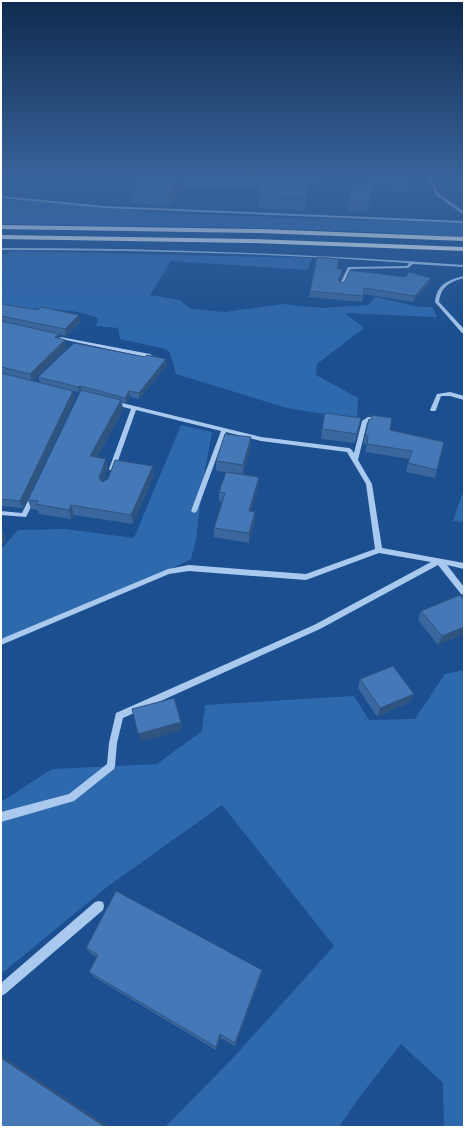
<svg xmlns="http://www.w3.org/2000/svg" width="465" height="1128" viewBox="0 0 465 1128" font-family="'Sofia Sans Condensed',sans-serif">
<rect width="100%" height="100%" fill="#1b4f8f"/>
<g fill="#2e69ad">
<path d="M130 177H357L353 181 255 188 177 187 124 182Z"/>
<path d="M1 199 182 214 464 223V237C310 227 155 226 1 224Z"/>
<path d="M12 251 312 258 308 270 171 261 150 295 180 300 191 309 225 312 283 304 322 308 368 305 376 297 419 307H432L437 317 345 313 364 328 317 364 316 375 358 398 357 419 287 408 176 374 170 353 166 349 120 339 118 328 96 326 98 318C67 305 33 312 1 305V255Z"/>
<path d="M181 425 212 432 203 481 196 540 191 559 144 582 1 642V549L18 530 65 529 134 538Z"/>
<path d="M464 489V522L453 521Z"/>
<path d="M464 670V1127H444L443 1083 401 1044 358 1099 339 1127H165L233 1058 334 946 222 805 107 887 1 974V802L52 769 157 764 202 731 205 705 354 696 369 720 415 719 445 674Z"/>
</g>
<g fill="none" stroke-linecap="round" stroke-linejoin="round">
<g fill="#a9c9ee" fill-rule="evenodd">
<path d="M427 177H431L438 193 464 212V215L436 195Z"/>
<path d="M1 196 104 206 464 221V223L104 208 1 198Z"/>
<path d="M1 248C156 248 310 254 464 265V267L413 264 408 268 351 269 343 286 341 287 339 286 348 267 407 266 409 263C273 253 137 250 1 250Z"/>
<path d="M464 276V278C450 282 441 286 439 302L464 329V333H462L435 302C437 284 448 280 464 276Z"/>
<path d="M50 335 150 354 153 356 150 358 52 337H50Z"/>
<path d="M450 392 464 396V400L450 396H441L436 410 435 411H431L430 410 437 394Z"/>
<path d="M114 401 261 437 349 448 351 449 354 453 362 421 368 417 382 418V420L369 421 367 423 358 460 372 484 382 548 464 563V569L447 565 464 587V595L461 594 438 565 320 629 123 718 117 743 115 766 114 769 74 801 1 822V812L69 794 107 764 109 743 116 713 314 625 431 562 379 553 306 580 189 571 169 574 1 645V639L168 569 189 565 306 574 375 549 366 484 347 452 261 441 226 432 197 511 194 513 191 511 221 431 136 410 115 469 114 470H110L109 469 131 409 112 404V402Z"/>
<path d="M31 495H35L36 497 26 517 1 515V511L22 513Z"/>
<path d="M99 901 103 902 104 906 103 910 5 994 1 996V983L95 902Z"/>
</g>
<g fill="#fff" fill-rule="evenodd">
<path d="M1 225 260 229 464 237V241L260 233 1 229Z"/>
<path d="M1 235 251 239 464 247V251L251 243 1 239Z"/>
</g>
</g>
<g fill="#3a679d">
<path d="M368 177H414L408 193 373 189 372 195 367 213 347 211 348 200 364 184Z"/>
<path d="M180 178 181 188 170 205 132 203 131 192Z"/>
<path d="M259 195 306 197 305 210 258 208Z"/>
<path d="M337 269H343V275L340 281 341 283H430L413 302 364 294 362 302 309 297 310 291Z"/>
<path d="M1 304 80 322 66 336 60 334V339L65 340 67 347 32 381 40 383 38 377 167 365 139 399 130 397 126 403 122 402 123 410 97 457 108 468 103 481 154 475 133 524 74 515 71 519 39 514 37 510 31 509 28 500 80 392 73 391 75 398 23 508 1 506Z"/>
<path d="M361 418 355 443 321 439 322 429Z"/>
<path d="M390 430 437 470 435 478 406 472 409 459 365 452 367 445 363 444 365 435Z"/>
<path d="M251 446 243 474 216 471V461Z"/>
<path d="M259 477 258 487 251 511 255 512V521L249 543 214 537V528L222 502 219 501V492Z"/>
<path d="M464 600 438 645 418 620 421 611Z"/>
<path d="M360 679 410 702 377 717 358 688Z"/>
<path d="M86 948 262 970 261 976 235 1046 221 1038 216 1050 94 977 89 972 97 957 91 954Z"/>
</g>
<g fill="#305480">
<path d="M413 177H414L408 193 409 187Z"/>
<path d="M180 178 181 188 170 205 169 194Z"/>
<path d="M374 184 372 195 367 213 369 202Z"/>
<path d="M343 269V275L338 285V280Z"/>
<path d="M431 278 430 283 413 302 415 296Z"/>
<path d="M79 315 80 322 66 336 65 329Z"/>
<path d="M59 334 61 341 55 337Z"/>
<path d="M65 340 67 347 32 381 30 374Z"/>
<path d="M166 359 167 365 139 399V393Z"/>
<path d="M81 386 82 392H79L78 387Z"/>
<path d="M73 391 75 398 23 508 20 501Z"/>
<path d="M129 391 130 397 126 403 125 398Z"/>
<path d="M121 400 123 410 92 466 90 456Z"/>
<path d="M251 437V446L243 474V465Z"/>
<path d="M106 459 108 468 101 487 99 478Z"/>
<path d="M153 466 154 475 133 524 131 515Z"/>
<path d="M259 477 258 487 249 520V511Z"/>
<path d="M71 505 74 515 71 519 69 510Z"/>
<path d="M255 512V521L249 543V533Z"/>
<path d="M3 530 6 539 1 548V533Z"/>
<path d="M464 627V634L438 645 442 636Z"/>
<path d="M414 694 410 702 377 717 380 708Z"/>
<path d="M181 722 182 730 140 742 138 734Z"/>
<path d="M262 970 261 976 235 1046V1043Z"/>
<path d="M220 1034 221 1038 216 1050V1047Z"/>
<path d="M1 1055 110 1127H105L1 1058Z"/>
</g>
<g fill="#4478b7" stroke="#305480">
<path d="M142 177H172L180 178 169 194 131 192Z"/>
<path d="M262 177H307L306 197 259 195Z"/>
<path d="M368 177H413L409 187 365 182Z"/>
<path d="M354 183 374 184 369 202 348 200Z"/>
<path d="M317 257 339 259 337 269H343L338 280 341 283 345 281 350 270 405 277 409 272 431 278 415 296 364 288 363 296 310 291Z"/>
<path d="M1 304 38 310 41 307 79 315 65 329 1 316Z"/>
<path d="M1 321 59 334 55 337 65 340 30 374 1 367Z"/>
<path d="M74 343 145 357 147 355 166 359 139 393 129 391 125 398 81 386 78 387 38 377Z"/>
<path d="M1 373 73 391 20 501 1 499Z"/>
<path d="M81 390 121 400 90 456 106 459 99 478 102 482 108 479 115 460 153 466 131 515 71 505 69 510 36 504 38 501 28 500Z"/>
<path d="M325 413 361 418 357 434 322 429Z"/>
<path d="M372 415 392 418 390 430 444 442 437 470 408 463 412 451 367 444 368 436 365 435 369 419 371 420Z"/>
<path d="M225 434 251 437 243 465 216 461Z"/>
<path d="M226 472 259 477 249 511 255 512 249 533 214 528 225 493 219 492Z"/>
<path d="M460 595 464 600V627L442 636 421 611Z"/>
<path d="M393 666 414 694 380 708 360 679Z"/>
<path d="M174 698 181 722 138 734 132 709Z"/>
<path d="M116 891 262 970 235 1043 220 1034 216 1047 89 972 98 955 86 948Z"/>
<path d="M1 1058 105 1127H1Z"/>
</g>
<linearGradient id="sky" x2="0" y2="1"><stop stop-color="#0f2b4f"/><stop offset="0.53" stop-color="#39639b"/><stop offset="1" stop-color="#39639b" stop-opacity="0"/></linearGradient>
<rect width="465" height="335" fill="url(#sky)"/>
<rect width="465" height="1128" fill="none" stroke="#ffffff" stroke-width="4"/>
</svg>
